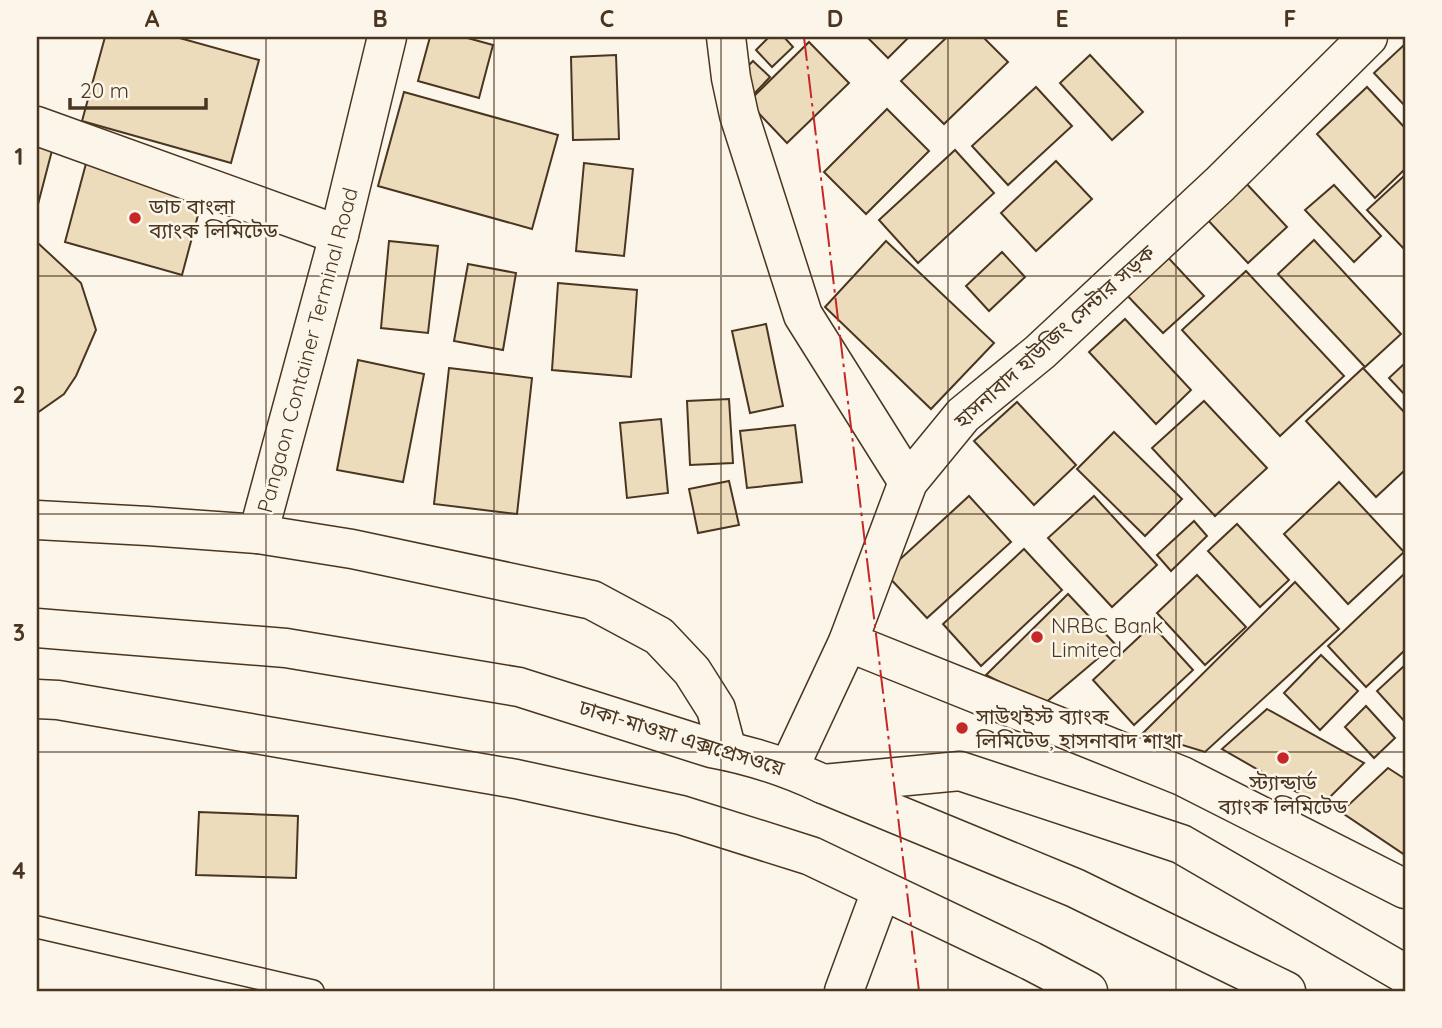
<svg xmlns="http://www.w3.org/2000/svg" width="1442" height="1028" viewBox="0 0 1442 1028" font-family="Quicksand,'Noto Sans Bengali',sans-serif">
<rect width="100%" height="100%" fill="#fbf6e9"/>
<g fill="#ecdcbc" stroke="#4a3520" stroke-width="2">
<path d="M105 37H176L259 60 231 163 82 121Z"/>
<path d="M430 37H464L493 45 479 98 418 81Z"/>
<path d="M769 37H784L793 47 772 67 756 50Z"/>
<path d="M867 37H909L888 58Z"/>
<path d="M947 37H983L1008 62 944 124 901 81Z"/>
<path d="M809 42 849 83 787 143 748 102Z"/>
<path d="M1405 44V106L1374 73Z"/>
<path d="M616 55 619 139 573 140 571 57Z"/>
<path d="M1090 55 1143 112 1112 140 1060 83Z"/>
<path d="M753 61 770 77 752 96 735 79Z"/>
<path d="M1036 87 1072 126 1008 185 972 146Z"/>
<path d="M1367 87 1405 128V169L1375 198 1317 134Z"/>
<path d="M404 92 558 135 532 229 378 186Z"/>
<path d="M887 109 929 151 866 214 824 172Z"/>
<path d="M37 135 55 139 37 208Z"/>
<path d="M955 150 994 193 918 263 879 220Z"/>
<path d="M88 156 205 189 182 275 65 242Z"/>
<path d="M1056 161 1092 199 1036 251 1001 213Z"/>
<path d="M584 163 633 169 624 256 576 251Z"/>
<path d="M1405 175V250L1367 210Z"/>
<path d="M1244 181 1287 227 1248 263 1205 217Z"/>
<path d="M1334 185 1381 236 1354 262 1305 210Z"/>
<path d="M1314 240 1401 334 1365 367 1278 274Z"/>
<path d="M389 241 438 246 428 333 381 328Z"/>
<path d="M886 241 994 343 931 409 825 307Z"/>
<path d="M37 243 39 244 81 283 96 330 76 376 64 394 37 413Z"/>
<path d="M1162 251 1204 296 1163 333 1121 289Z"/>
<path d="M1002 252 1025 277 989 311 966 286Z"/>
<path d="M468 264 516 273 503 350 454 341Z"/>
<path d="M1246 271 1344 376 1280 436 1182 330Z"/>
<path d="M558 283 637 290 631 377 552 370Z"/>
<path d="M1125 319 1191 390 1156 424 1089 352Z"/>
<path d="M766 324 783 406 750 413 732 331Z"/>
<path d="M358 360 424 374 403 482 337 470Z"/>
<path d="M1405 363V395L1389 378Z"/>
<path d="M449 368 532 378 517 514 434 504Z"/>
<path d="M1363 368 1405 413V470L1376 497 1306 421Z"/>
<path d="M729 399 733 463 690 465 687 401Z"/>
<path d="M1204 401 1267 468 1215 516 1152 448Z"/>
<path d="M1017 402 1076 465 1034 505 974 441Z"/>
<path d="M661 419 668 493 627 498 620 423Z"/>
<path d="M795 425 802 482 747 488 740 431Z"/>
<path d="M1114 432 1182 499 1145 536 1077 469Z"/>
<path d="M729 481 739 525 698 533 689 489Z"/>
<path d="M1339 482 1404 552 1348 604 1284 534Z"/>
<path d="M969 496 1011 542 927 618 885 573Z"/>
<path d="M1094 496 1157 565 1112 607 1048 538Z"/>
<path d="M1194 521 1207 536 1171 571 1157 555Z"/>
<path d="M1237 524 1289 580 1260 607 1208 551Z"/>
<path d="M1024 549 1062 590 981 666 943 624Z"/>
<path d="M1405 573V650L1366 687 1328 646Z"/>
<path d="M1197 575 1246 627 1205 665 1157 613Z"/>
<path d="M1295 582 1339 629 1205 752 1143 733Z"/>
<path d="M1068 594 1115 644 1044 704 986 675Z"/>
<path d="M1152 625 1193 670 1134 725 1093 680Z"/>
<path d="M1321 655 1358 691 1320 730 1284 693Z"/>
<path d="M1405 665V722L1377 691Z"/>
<path d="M1366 706 1395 738 1374 758 1345 727Z"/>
<path d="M1267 709 1364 763 1321 806 1222 749Z"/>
<path d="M1388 768 1405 779V855L1341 812Z"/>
<path d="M199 812 298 816 296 878 196 875Z"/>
</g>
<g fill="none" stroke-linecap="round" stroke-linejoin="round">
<g stroke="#4a3520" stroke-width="24">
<path id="service" d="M37 927 313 991"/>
</g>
<g stroke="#4a3520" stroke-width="41">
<g id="minor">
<path d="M726 37 731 78 739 115 803 315 908 482"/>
<path d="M37 126 339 235"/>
<path d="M848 642 1182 776 1405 889"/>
<path d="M789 768 848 642 908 482 963 415 1040 352 1220 184 1368 37"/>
</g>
</g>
<g stroke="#4a3520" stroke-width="41">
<g id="secondary">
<path d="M37 520 148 526 258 534"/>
<path d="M823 784 960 771 1181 844 1405 974"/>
<path d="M844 991 881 891"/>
</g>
</g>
<g stroke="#4a3520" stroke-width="41">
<path id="trunk" d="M387 37 339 235 258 534 352 549 592 600 659 636 692 671 716 709 727 751"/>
</g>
<g stroke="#4a3520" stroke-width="41">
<g id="motorway">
<path d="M37 628 286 648 519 687 711 748C750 755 787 767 823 784L1075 888 1286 991"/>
<path d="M37 699 58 700 516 779 681 815 811 856 1031 961 1088 991"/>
</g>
</g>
<use href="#service" stroke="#fbf6e9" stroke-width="21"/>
<use href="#minor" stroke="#fbf6e9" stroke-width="38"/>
<use href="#secondary" stroke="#fbf6e9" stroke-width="38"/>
<use href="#trunk" stroke="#fbf6e9" stroke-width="38"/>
<use href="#motorway" stroke="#fbf6e9" stroke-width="38"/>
<path stroke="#c62828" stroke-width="2" stroke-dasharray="24 5 3.5 5" stroke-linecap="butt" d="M804 37 919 991"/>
</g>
<path fill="none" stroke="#4a3520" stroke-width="2" stroke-opacity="0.55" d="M266 37V991M494 37V991M721 37V991M948 37V991M1176 37V991M37 276H1405M37 514H1405M37 752H1405"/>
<g fill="#c62828" stroke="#fbf6e9" stroke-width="2.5">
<circle cx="135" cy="218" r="7"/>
<circle cx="1037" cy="637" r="7"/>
<circle cx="962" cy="728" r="7"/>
<circle cx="1283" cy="758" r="7"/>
</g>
<g text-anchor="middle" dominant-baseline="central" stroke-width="5" stroke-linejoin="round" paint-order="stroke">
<g font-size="21" fill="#4a3520" stroke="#fbf6e9" text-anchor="start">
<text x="149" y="206">ডাচ বাংলা<tspan x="149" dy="24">ব্যাংক লিমিটেড</tspan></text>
<text x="1051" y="625">NRBC Bank<tspan x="1051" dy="24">Limited</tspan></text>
<text x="976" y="716">সাউথইস্ট ব্যাংক<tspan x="976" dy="24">লিমিটেড, হাসনাবাদ শাখা</tspan></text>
<text x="1283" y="782" text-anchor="middle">স্ট্যান্ডার্ড<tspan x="1283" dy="24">ব্যাংক লিমিটেড</tspan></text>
</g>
<g font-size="21" fill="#4a3520" stroke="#fbf6e9">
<text transform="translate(1054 336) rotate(-42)">হাসনাবাদ হাউজিং সেন্টার সড়ক</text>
<text transform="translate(307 350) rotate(-75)">Pangaon Container Terminal Road</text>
<text transform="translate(682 737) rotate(17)">ঢাকা-মাওয়া এক্সপ্রেসওয়ে</text>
</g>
</g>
<rect width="1442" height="1028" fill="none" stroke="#fbf6e9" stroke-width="77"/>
<path d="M70 98v10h136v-10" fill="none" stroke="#4a3520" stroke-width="3.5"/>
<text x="80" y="98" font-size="21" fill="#4a3520" stroke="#fbf6e9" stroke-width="5" paint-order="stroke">20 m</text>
<rect x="38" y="38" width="1366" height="952" fill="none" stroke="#4a3520" stroke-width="2.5"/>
<g font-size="23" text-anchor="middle" font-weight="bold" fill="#4a3520">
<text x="152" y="27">A</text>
<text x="380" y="27">B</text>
<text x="607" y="27">C</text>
<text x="835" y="27">D</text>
<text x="1062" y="27">E</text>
<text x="1290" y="27">F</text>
<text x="19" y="165">1</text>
<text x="19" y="403">2</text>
<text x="19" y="641">3</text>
<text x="19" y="879">4</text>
</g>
</svg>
